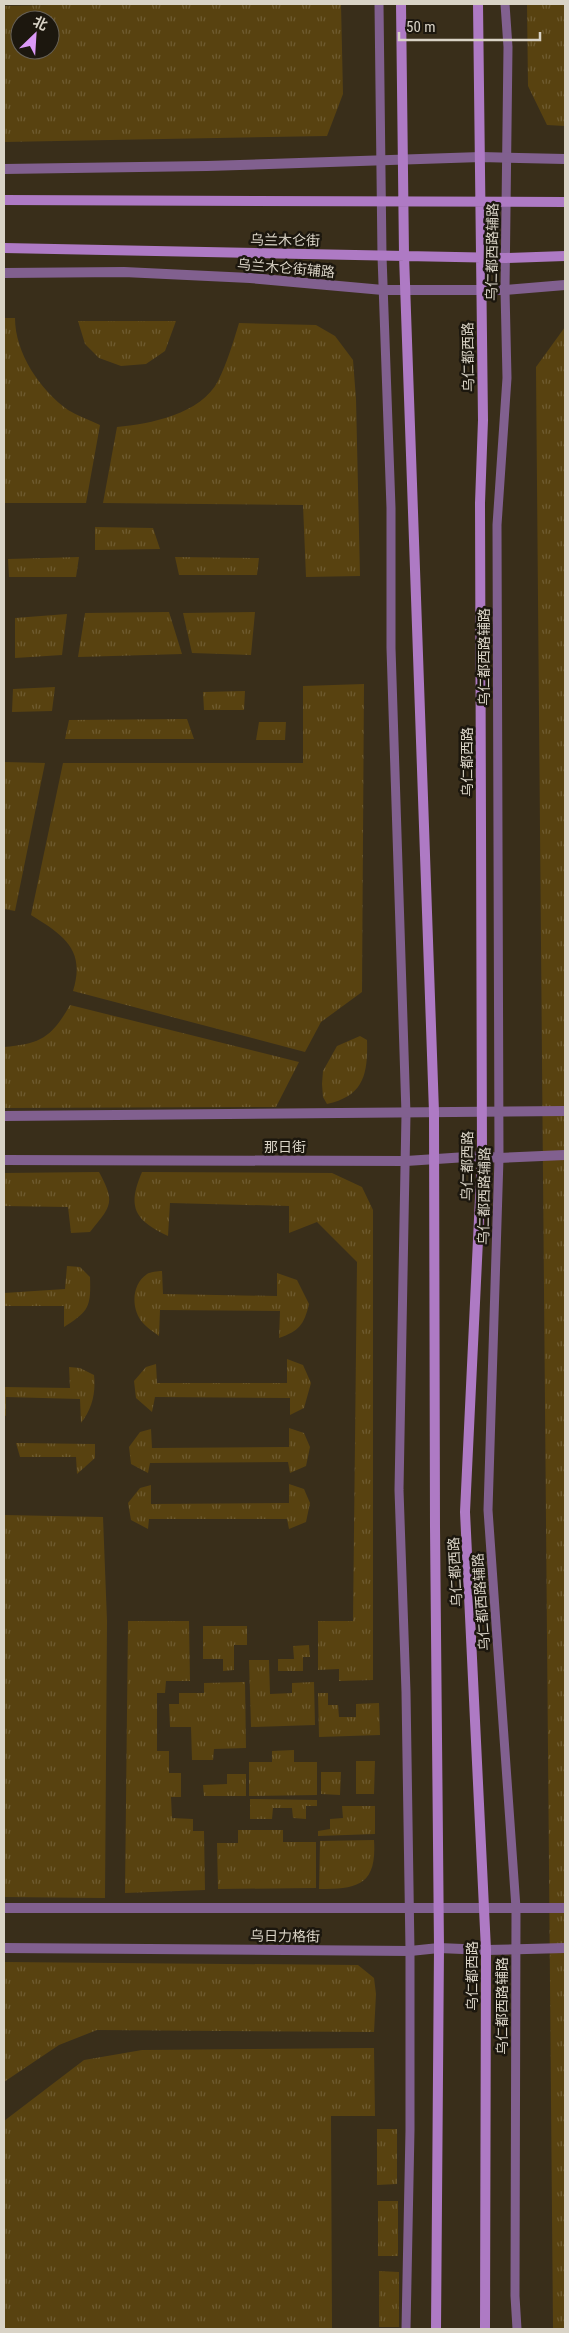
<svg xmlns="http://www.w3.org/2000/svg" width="569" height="2333" viewBox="0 0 569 2333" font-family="'Roboto Condensed','Noto Sans SC',sans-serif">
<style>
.grass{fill:url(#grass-tufts);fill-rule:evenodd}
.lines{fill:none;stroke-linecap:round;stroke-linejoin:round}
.service{stroke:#81608f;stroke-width:9}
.tertiary{stroke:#81608f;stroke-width:10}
.secondary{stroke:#ae7ac4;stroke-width:10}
.labels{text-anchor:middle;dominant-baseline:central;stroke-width:5;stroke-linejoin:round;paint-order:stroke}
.street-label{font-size:14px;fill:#d9d3c6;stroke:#1c170e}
</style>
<defs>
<pattern id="grass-tufts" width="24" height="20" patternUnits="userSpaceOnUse" patternTransform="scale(1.25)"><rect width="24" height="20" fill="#584210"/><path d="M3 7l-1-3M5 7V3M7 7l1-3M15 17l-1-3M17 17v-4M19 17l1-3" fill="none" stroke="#6f5c31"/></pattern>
</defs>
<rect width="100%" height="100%" fill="#392e1a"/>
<path class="grass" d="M95 4H341L343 94 327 136 4 142V6ZM20 20H50V50H20Z
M527 4H565V126L547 125 528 86Z
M4 318H15C15 353 40 390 68 410 78 416 90 420 100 425L86 503H4Z
M78 321H176L165 351 146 364 121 366 99 358 85 344Z
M239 323 316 325 335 336 353 360 356 399 360 576 306 577 303 505 103 503 117 427C150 424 201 414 218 381 227 363 233 343 239 323Z
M565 327V2329H553L536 367Z
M95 527 153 528 160 549 95 550Z
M79 557 76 577H9L8 559Z
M175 557 259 558 257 575H179Z
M169 612 182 654 78 657 85 613Z
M255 612 251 655 192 653 183 613Z
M67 614 62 655 15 658V618Z
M364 684 362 992 321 1022 305 1052 73 991C86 949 63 935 31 915L63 763H303V686Z
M55 687 52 711 12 712 13 689Z
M245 691 244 710H204L203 692Z
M187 719 194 739H65L69 720Z
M259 722H286L285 740H256Z
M4 762 45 763 15 911 4 909Z
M70 1005 299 1062 276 1107 4 1108V1047C41 1044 52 1037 70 1005Z
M360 1036 367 1040C368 1074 364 1096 327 1104L323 1097 322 1084 323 1071 337 1046Z
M99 1172C116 1203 111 1206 90 1232L71 1233 68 1207 4 1206V1173Z
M142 1172 332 1173 362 1187 373 1210V1680L339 1681V1669L318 1670V1621H353L357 1262 317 1222 289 1233V1206L170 1203 168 1236C134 1220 127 1207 142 1172Z
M67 1266 80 1267 90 1277C91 1307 89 1311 64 1327V1306H4V1293L65 1289Z
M162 1271 163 1294 277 1296V1273L297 1280 309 1304C304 1325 299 1331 279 1338L280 1311 160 1310 159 1336C154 1332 147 1328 143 1323 131 1310 131 1285 147 1274 150 1272 158 1271 162 1271Z
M287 1359 303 1365 311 1383 304 1408 290 1415V1398L155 1397 152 1412 136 1398 134 1381 146 1367 156 1364 157 1383H287Z
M69 1367 80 1368 94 1375C96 1393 92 1409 81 1423L80 1399 6 1397V1416L4 1415V1387L70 1388Z
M289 1428 304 1433 310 1447 306 1466 290 1473 288 1462 150 1463 148 1473 131 1464 129 1447 140 1432 151 1429 152 1448 289 1447Z
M16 1443 95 1444V1458L77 1474 76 1457H20Z
M289 1484 304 1489 310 1503 306 1522 289 1529 287 1519H149L148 1529 131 1520 128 1503 140 1488 151 1485V1504L289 1503Z
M4 1515 103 1517 107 1621 105 1898 4 1897Z
M128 1621H189L190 1681H166L165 1693H157V1751H169V1773H181V1797H171L172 1818 193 1819V1831H204L205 1890 125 1893Z
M203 1626H247V1645H234V1670L223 1671V1659H203Z
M309 1645 310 1657H303V1671H278V1659H294L293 1646Z
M249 1660H269L270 1694 292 1693V1683L314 1682 315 1725 251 1727Z
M245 1682 246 1748 214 1749 213 1760H192L191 1727H170L169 1704H179V1693H204V1683Z
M318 1693H328V1705H338L339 1717H356V1704L379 1703 380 1735 319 1737Z
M294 1750V1762H317V1795L249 1796V1762H272V1751Z
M356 1761H375L374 1794H356Z
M321 1772H341L340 1795 321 1794Z
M227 1774H246V1796H204L203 1785 227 1784Z
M250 1799 317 1800V1806H306V1819L293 1818 292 1808H273L272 1819H250Z
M342 1806H375V1834L318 1836V1831L330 1829V1819L343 1818Z
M238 1830H283V1842H316V1888L218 1889 217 1843H238Z
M374 1840C377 1885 358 1889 319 1889L320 1841Z
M4 1962 358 1965 374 1978 376 1994 374 2032 97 2030 59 2045 4 2082Z
M374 2048 375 2116H331L332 2329H4V2121L84 2060 142 2050Z
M377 2129H397V2184L377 2185Z
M378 2201H398V2256H378Z
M379 2271 399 2272V2327H379Z"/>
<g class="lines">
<path class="service" d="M379 4 382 256 391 508V648L406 1114 399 1490 406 1692 410 1951V2130L406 2329
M505 4 508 47 505 290 507 378 497 525 499 1158 488 1510 516 1908 515 2296 517 2329"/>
<path class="tertiary" d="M4 169 207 166 481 157 565 159
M4 273 124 272 250 278 383 290H505L565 285
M4 1116 565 1111
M4 1160 406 1161 482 1156 499 1158 565 1155
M4 1908H565
M4 1948 410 1951 439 1948 486 1950 565 1948"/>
<path class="secondary" d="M401 4 404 255 434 1112 435 1527 439 1948 436 2329
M478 4 483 420 480 503 482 1156 465 1512 486 1950 485 2329
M4 200 565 202
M4 248 506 258 565 256"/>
</g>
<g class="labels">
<g class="street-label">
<text transform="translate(285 240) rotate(1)">乌兰木仑街</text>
<text transform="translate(492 252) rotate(-89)">乌仁都西路辅路</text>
<text transform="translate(286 268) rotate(5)">乌兰木仑街辅路</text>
<text transform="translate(468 357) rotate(-91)">乌仁都西路</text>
<text transform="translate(484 657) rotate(-90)">乌仁都西路辅路</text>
<text transform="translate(467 762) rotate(-90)">乌仁都西路</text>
<text x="285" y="1147">那日街</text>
<text transform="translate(467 1166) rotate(-89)">乌仁都西路</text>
<text transform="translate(484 1196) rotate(-89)">乌仁都西路辅路</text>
<text transform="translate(455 1572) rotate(-93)">乌仁都西路</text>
<text transform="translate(481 1602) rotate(-94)">乌仁都西路辅路</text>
<text transform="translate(285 1936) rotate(1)">乌日力格街</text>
<text transform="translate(472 1976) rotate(-90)">乌仁都西路</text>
<text transform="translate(502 2006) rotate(-90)">乌仁都西路辅路</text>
</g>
</g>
<rect width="569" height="2333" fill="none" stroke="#d9d3c6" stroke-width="10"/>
<g transform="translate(35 35) rotate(25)"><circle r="24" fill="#1c170e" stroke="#686258"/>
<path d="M0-4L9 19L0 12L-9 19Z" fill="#db99f6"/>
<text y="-8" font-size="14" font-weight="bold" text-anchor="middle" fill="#d9d3c6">北</text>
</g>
<path d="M399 32v8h141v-8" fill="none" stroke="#d9d3c6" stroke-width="2.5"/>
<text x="406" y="32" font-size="15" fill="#d9d3c6" stroke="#1c170e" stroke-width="4" paint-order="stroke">50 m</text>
</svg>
